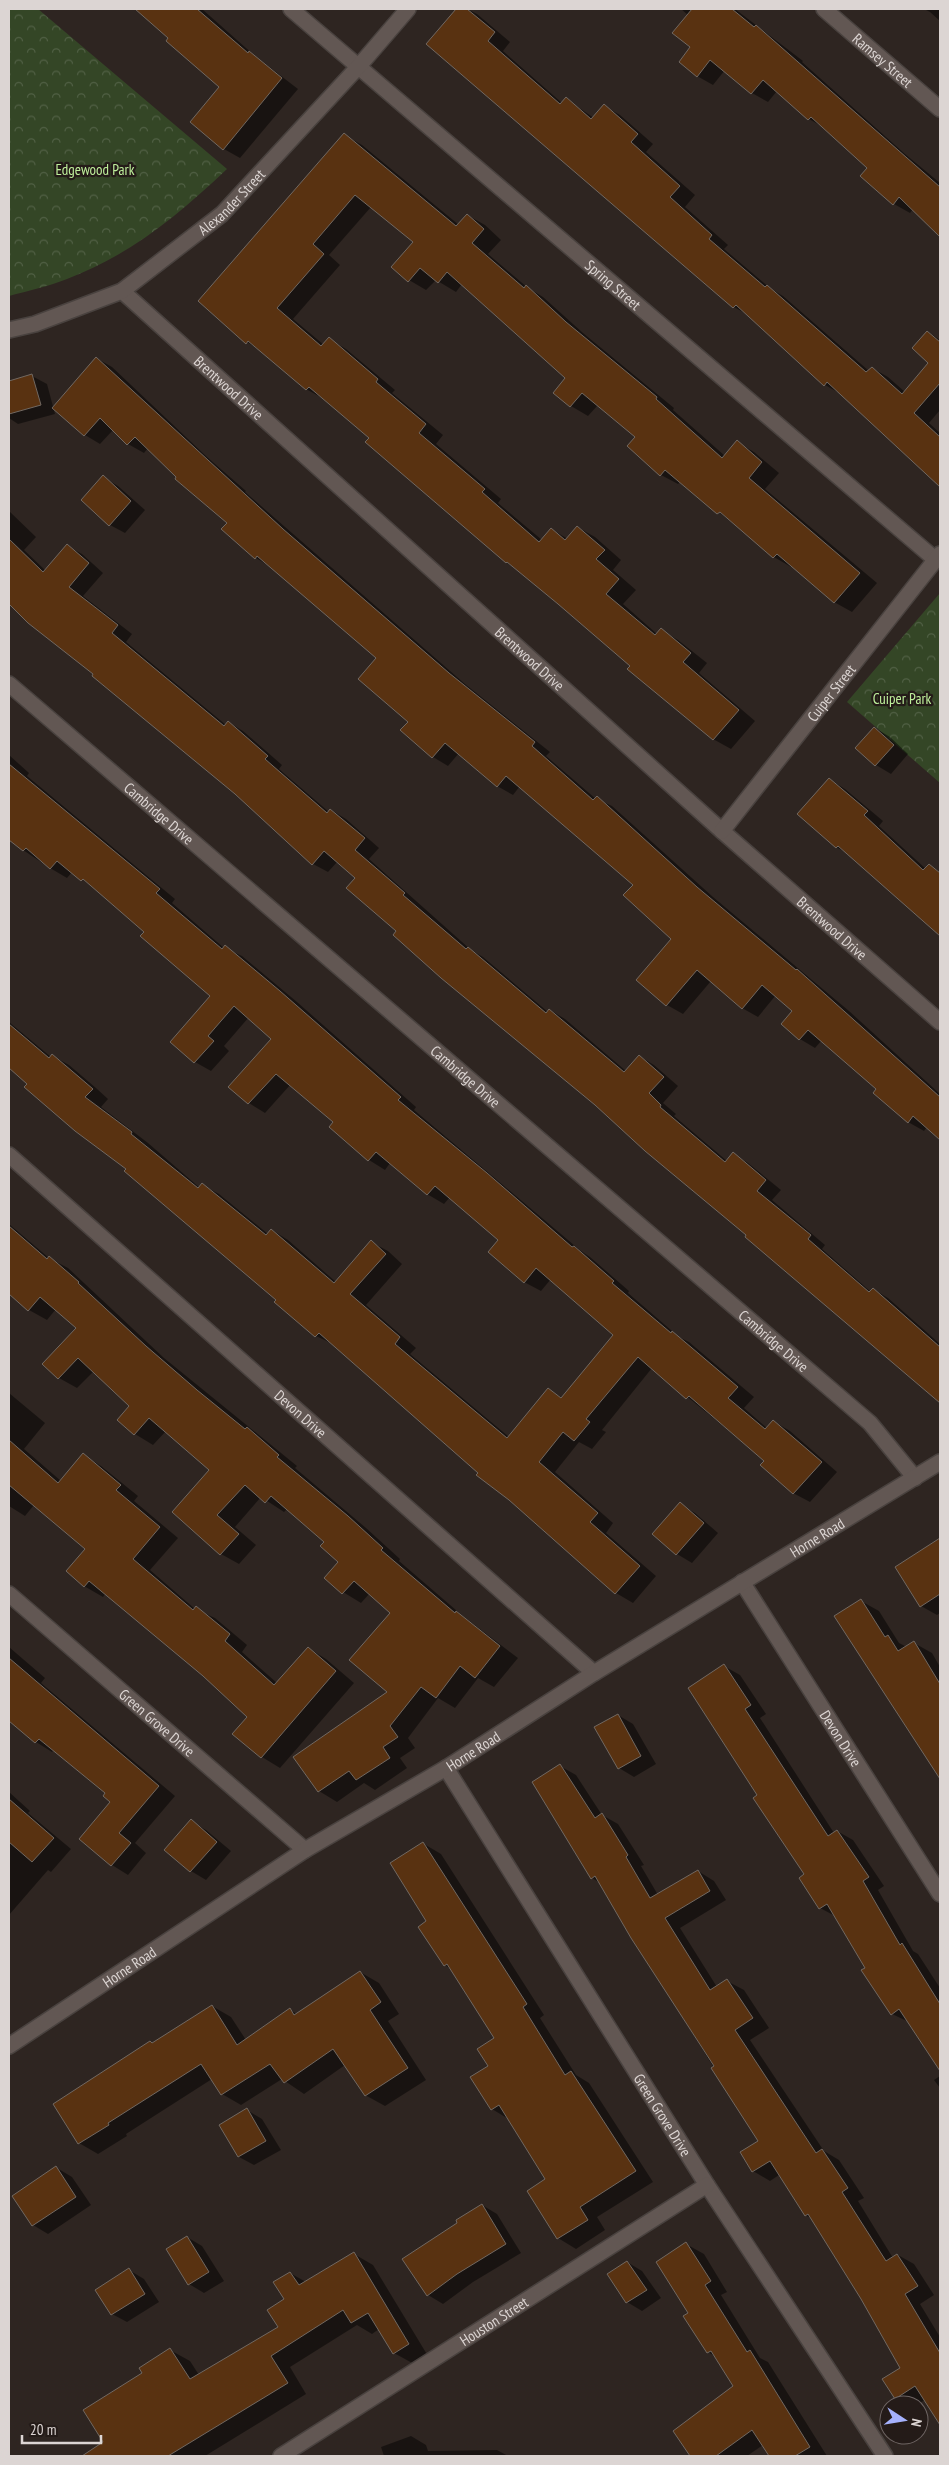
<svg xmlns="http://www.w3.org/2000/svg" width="949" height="2465" viewBox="0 0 949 2465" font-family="'PT Sans Narrow',sans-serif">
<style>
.forest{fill:url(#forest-crowns)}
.shadow{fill:#0007}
.building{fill:#593211;stroke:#716861}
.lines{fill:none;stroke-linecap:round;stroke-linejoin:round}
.minor-casing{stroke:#49423f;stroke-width:18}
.secondary-casing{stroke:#49423f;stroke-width:18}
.minor{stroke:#625753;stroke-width:15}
.secondary{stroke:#625753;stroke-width:15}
.labels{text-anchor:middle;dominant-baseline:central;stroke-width:4.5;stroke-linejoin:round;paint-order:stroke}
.street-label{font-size:15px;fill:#dcd5d3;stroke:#241b18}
.park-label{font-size:15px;fill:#beef9b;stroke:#241b18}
</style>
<defs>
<pattern id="forest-crowns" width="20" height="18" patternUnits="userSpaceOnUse" patternTransform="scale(1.25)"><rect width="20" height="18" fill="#344626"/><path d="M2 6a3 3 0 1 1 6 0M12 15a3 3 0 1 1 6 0" fill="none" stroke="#516045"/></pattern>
</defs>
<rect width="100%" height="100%" fill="#2e2521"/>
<path class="forest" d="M9 9H38L227 169C177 216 132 254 67 279 49 286 28 291 9 296Z
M940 593V783L847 702Z"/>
<path class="shadow" d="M137 9H202L255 56 298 89 240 158 224 149 221 87Z
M458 9H467L477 14 510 42 503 51 562 103 566 99 594 118 604 106 620 115 653 144 646 152 695 195 685 207 728 245 724 249 771 289 783 296 869 371 872 368 888 377 905 392 930 363 928 332 940 340V410L929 423 940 433V484L841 394 825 385 750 316 734 307 428 44Z
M681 9H735L803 61 802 62 905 154 940 183V235L913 209 910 213 894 204 869 168 823 127 809 119 777 91 768 102 752 93 725 70 713 85 697 76 688 15Z
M924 9H940V21L930 12Z
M344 135 362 145 459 225 467 215 485 225 501 240 488 254 528 288 543 297 583 333 674 408 673 410 725 456 737 442 754 452 779 473 765 489 877 583 852 612 834 602 792 566 791 567 774 557 681 481 678 484 661 475 636 437 598 405 588 416 571 406 555 393 567 378 462 284 456 292 436 280 426 290 409 280 415 241 371 207 329 255 340 265 293 319 324 345 329 339 346 349 395 390 392 393 443 435 436 444 501 499 498 503 542 540 551 529 568 539 577 527 595 537 621 560 613 570 636 590 623 604 657 634 661 630 678 640 707 663 699 673 755 721 731 749 713 739 631 666 516 568 506 562 371 438 324 399 306 389 261 351 247 342Z
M96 358 112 367 207 457 246 491 245 492 465 684 550 752 546 756 596 799 612 806 713 897 849 1011 940 1094V1138L927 1127 924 1131 908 1122 878 1089 822 1040 815 1048 800 1039 794 1011 776 995 758 1017 742 1008 711 981 683 1014 667 1005 638 979 673 939 635 885 520 786 513 795 497 786 459 753 448 766 433 757 409 722 378 658 271 567 256 558 228 523 148 448 144 453 128 444 113 430 100 444 85 435 54 408Z
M32 376 47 384 55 414 18 424 9 418V382Z
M103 477 118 486 145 510 125 533 110 525Z
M9 511 36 537 24 550 46 571 67 546 82 554 103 573 83 596 132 634 126 642 226 725 228 722 243 731 282 765 279 769 329 812 331 810 346 819 379 848 369 859 471 950 483 957 548 1012 550 1010 565 1019 626 1071 639 1056 654 1065 678 1086 663 1103 676 1114 674 1116 727 1161 733 1154 748 1163 781 1190 772 1200 825 1245 822 1249 871 1292 873 1289 888 1298 940 1344V1401L746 1237 748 1235 398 931 357 878 338 861 328 872 313 864 236 793 95 674 29 622 9 602Z
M875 728 890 737 908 754 891 774 876 765Z
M9 755 29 773 27 776 175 899 172 903 224 948 242 956 297 1002 416 1107 414 1110 581 1251 590 1257 629 1291 628 1293 679 1337 689 1342 754 1397 744 1408 767 1428 773 1421 790 1431 837 1472 810 1502 793 1493 766 1461 652 1368 602 1430 606 1432 592 1449 579 1442 555 1472 613 1523 606 1533 656 1576 633 1603 616 1593 333 1344 316 1336 278 1299 9 1067V1022L51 1057 53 1056 69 1065 96 1088 108 1099 101 1107 148 1143 200 1188 202 1185 219 1194 268 1234 272 1230 288 1240 336 1282 371 1242 388 1251 402 1264 366 1305 416 1348 410 1354 509 1437 548 1390 563 1398 615 1335 551 1279 541 1291 524 1282 500 1240 450 1197 444 1204 427 1194 390 1163 385 1170 369 1160 335 1122 291 1084 265 1113 249 1103 273 1039 249 1017 224 1046 229 1051 211 1071 195 1062 212 996 146 932 98 890 72 872 67 878 50 868 23 850 9 837Z
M829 779 845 789 883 821 879 826 926 869 929 865 940 872V934L849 854 836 847Z
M9 1224 49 1258 68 1268 164 1358 297 1466 295 1468 366 1528 400 1559 399 1561 464 1617 518 1658 494 1687 478 1678 455 1708 438 1698 408 1738 415 1748 400 1758 407 1768 375 1790 364 1783 337 1802 319 1791 389 1693 392 1613 370 1593 361 1603 343 1592 340 1562 326 1542 287 1509 284 1512 261 1497 235 1527 256 1545 239 1564 221 1554 211 1469 166 1431 153 1445 135 1434 119 1420 131 1406 94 1371 77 1388 59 1378 77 1327 56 1309 47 1320 29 1310 9 1292Z
M9 1393 45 1423 24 1449 61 1481 83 1455 101 1466 138 1496 134 1501 178 1538 150 1570 195 1609 215 1618 247 1645 242 1652 277 1683 308 1648 326 1659 354 1683 280 1768 262 1757 249 1716 204 1675 106 1593 103 1597 84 1586 87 1549 34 1505 25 1516 9 1506Z
M680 1504 695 1513 718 1533 692 1563 677 1554 654 1534Z
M940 1540V1613L937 1615 921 1606 896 1568Z
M861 1601 879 1611 899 1643 907 1647 914 1643 932 1653 940 1667V1778L884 1687Z
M9 1647 45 1678 41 1683 175 1796 135 1843 146 1853 128 1875 112 1865V1802L107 1793 54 1750 52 1752 36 1742 9 1721Z
M724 1666 740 1675 766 1714 760 1718 834 1833 837 1831 853 1840 884 1886 878 1890 913 1951 918 1954 940 1988V2069L909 2022 892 2014 837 1917 820 1908 805 1875 758 1796Z
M618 1715 633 1724 656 1764 634 1777 619 1768Z
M560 1766 576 1775 602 1815 618 1824 644 1865 641 1866 658 1895 698 1871 714 1881 726 1900 680 1928 717 1987 727 1981 744 1990 769 2028 750 2040 824 2151 839 2160 864 2198 858 2201 893 2258 898 2255 914 2264 934 2295 920 2304 940 2337V2422L926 2399 917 2405H907L895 2398 901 2368 891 2346 813 2219 805 2215 779 2175 770 2181 753 2171 741 2152 759 2141 600 1883 592 1878Z
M9 1792 30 1811 28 1813 71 1849 51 1872 48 1870 9 1915Z
M191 1821 206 1830 231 1851 206 1880 191 1871Z
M424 1844 441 1854 544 2015 540 2018 576 2075 589 2083 653 2182 597 2217 605 2230 576 2249 558 2238 529 2191 547 2179 510 2120 492 2109 490 2067 496 2039 452 1970 445 1965 428 1922Z
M360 1972 379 1983 399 2014 388 2021 426 2080 385 2106 365 2095 345 2065 304 2094 282 2079 241 2105 222 2094 212 2079 126 2134 127 2136 98 2154 79 2143 153 2044 212 2006 231 2017 246 2040 290 2010 297 2014Z
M940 2076V2088L934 2080Z
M247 2110 262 2119 281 2150 254 2165 239 2157 221 2126Z
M57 2168 72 2177 91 2205 48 2234 33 2225Z
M482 2205 497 2214 521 2253 473 2282 443 2304 428 2295 459 2223Z
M187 2237 202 2246 224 2281 204 2293 189 2284Z
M686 2244 704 2254 727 2292 721 2295 760 2358 768 2362 827 2456H770L763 2445 747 2456H692L675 2431 735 2386 716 2357 708 2352 689 2313Z
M354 2254 373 2265 428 2356 414 2364 394 2353 379 2329 372 2334 357 2325 290 2367 306 2394 205 2456H84L105 2443 144 2373 170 2350 190 2361 199 2375 280 2327 290 2273 306 2282Z
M627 2262 642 2271 661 2298 642 2311 627 2302Z
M129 2270 144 2279 159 2302 127 2322 112 2314Z
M411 2436 426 2445 428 2451 497 2450 508 2456H384L381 2447Z"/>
<path class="building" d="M135 9H197L248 53 249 51 282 78 223 150 190 122 219 87 166 41 168 38Z
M456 9H467L495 32 488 41 560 104 566 97 591 119 604 104 638 134 631 142 680 186 670 197 712 235 709 239 765 287 767 285 866 372 872 367 902 394 928 363 912 348 927 331 940 342V383L914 413 940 437V487L827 382 824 386 736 305 733 308 426 44Z
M692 9H732L754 27 756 25 940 187V237L899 197 893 205 860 176 867 168 811 117 808 120 763 80 751 94 710 60 697 77 679 62 690 47 672 33Z
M344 133 456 226 467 214 484 229 472 243 524 288 526 285 566 322 657 397 656 399 722 458 737 440 762 462 749 478 860 573 834 603 777 554 773 558 720 512 717 514 665 470 660 476 627 446 635 437 582 393 570 407 553 393 565 378 447 272 438 283 420 268 408 282 391 267 413 242 355 195 313 244 324 254 277 308 321 346 329 337 378 379 376 382 426 424 419 433 485 489 482 492 539 542 551 528 565 540 577 526 605 550 596 559 619 579 606 594 655 635 661 628 691 653 683 662 739 710 713 740 627 669 630 666 558 604 507 562 506 563 365 442 369 438 309 387 306 390 248 341 246 344 198 301Z
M96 357 283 529 449 673 535 742 532 746 593 800 597 796 697 887 796 970 797 969 940 1097V1140L913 1116 908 1123 873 1093 876 1089 808 1030 799 1040 781 1024 792 1011 762 985 742 1009 697 970 666 1006 636 980 671 939 623 895 633 885 506 776 497 787 445 743 432 758 400 730 408 722 358 679 376 658 257 556 255 559 221 529 227 523 175 479 176 477 135 437 127 445 100 418 84 436 52 408Z
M32 374 41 405 9 414V381Z
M103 475 131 501 109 526 81 500Z
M9 539 43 572 67 544 89 563 69 587 118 625 112 633 224 726 228 721 268 756 265 759 327 813 330 809 365 838 355 850 405 893 403 895 466 949 468 947 546 1013 549 1009 624 1072 639 1055 664 1077 649 1093 661 1105 660 1107 725 1162 733 1152 766 1180 757 1191 811 1235 808 1239 869 1292 873 1288 940 1347V1403L745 1237 746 1235 645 1151 595 1105 441 978 393 935 396 931 346 888 355 878 324 851 312 865 235 794 92 676 93 674 28 623 9 604Z
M874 727 894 745 875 766 855 748Z
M9 764 160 889 156 893 222 949 225 945 280 991 401 1097 398 1100 487 1173 572 1247 574 1246 614 1281 612 1283 671 1333 672 1331 738 1387 728 1398 765 1429 773 1420 822 1462 793 1494 760 1465 764 1461 689 1396 686 1399 638 1357 586 1419 590 1422 574 1441 563 1432 539 1462 598 1513 590 1522 640 1566 615 1594 509 1500 476 1475 478 1473 319 1333 315 1337 274 1302 276 1300 124 1171 126 1169 75 1131 24 1087 27 1084 9 1068V1024L49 1058 52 1054 79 1077 93 1089 85 1097 132 1132 131 1134 198 1188 202 1183 266 1235 271 1229 334 1283 371 1240 386 1254 350 1294 400 1337 395 1344 507 1438 548 1388 561 1398 613 1335 536 1268 524 1283 488 1252 498 1240 435 1186 427 1195 376 1152 368 1161 329 1127 333 1122 276 1074 248 1104 228 1087 271 1039 234 1006 208 1036 214 1041 194 1063 170 1042 210 996 140 936 144 932 83 879 81 881 57 861 50 869 26 848 23 851 9 840Z
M829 778 868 811 864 815 923 870 929 864 940 873V936L838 846 836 848 797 814Z
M9 1226 47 1259 49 1256 79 1282 78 1283 146 1346 197 1390 245 1429 247 1427 279 1455 277 1457 348 1516 383 1548 381 1550 455 1613 456 1611 500 1646 475 1678 460 1666 436 1698 421 1687 390 1726 398 1737 383 1747 390 1758 356 1780 349 1771 318 1792 293 1757 387 1692 349 1660 390 1613 354 1581 342 1594 324 1578 338 1562 320 1546 324 1542 271 1496 265 1503 245 1485 217 1515 239 1534 220 1555 172 1512 209 1470 149 1418 134 1435 117 1420 129 1406 78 1358 58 1379 42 1364 76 1328 40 1297 28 1311 9 1294Z
M9 1440 58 1483 83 1453 121 1485 116 1490 160 1527 133 1559 193 1610 196 1606 230 1634 225 1641 274 1685 308 1647 336 1671 261 1758 232 1734 247 1717 203 1676 89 1581 84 1587 66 1571 85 1549 9 1485Z
M680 1502 704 1523 676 1555 652 1534Z
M940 1538V1594L920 1607 895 1567Z
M861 1599 885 1637 888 1635 898 1651 914 1641 940 1684V1779L834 1616Z
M9 1658 159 1786 119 1833 131 1843 111 1866 79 1839 110 1802 103 1796 105 1793 39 1739 35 1743 9 1721Z
M724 1664 751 1705 745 1709 828 1836 837 1830 869 1877 863 1881 900 1945 902 1943 940 2004V2071L899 2009 891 2015 861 1970 865 1968 827 1904 819 1909 799 1878 804 1874 753 1798 757 1795 688 1688Z
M618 1714 641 1756 618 1769 594 1727Z
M560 1764 595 1818 602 1813 628 1855 626 1857 650 1898 698 1870 710 1891 665 1918 710 1990 727 1979 753 2018 735 2030 816 2153 822 2149 848 2188 842 2192 886 2261 897 2254 918 2286 905 2294 940 2353V2425L915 2386 895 2399 882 2379 900 2368 861 2299 808 2214 805 2216 770 2161 752 2172 740 2152 758 2141 711 2068 714 2066 631 1938 595 1876 591 1879 532 1782Z
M9 1799 54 1838 32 1862 9 1842Z
M191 1819 217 1842 190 1872 164 1850Z
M423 1842 527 2004 523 2007 565 2075 571 2071 636 2171 580 2207 588 2220 557 2239 527 2191 545 2179 499 2105 491 2110 470 2077 488 2066 477 2049 494 2038 447 1964 444 1966 418 1927 426 1921 390 1863Z
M360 1971 381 2002 370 2010 408 2068 365 2096 333 2049 284 2083 270 2064 221 2095 201 2064 108 2123 109 2125 78 2144 53 2104 150 2041 152 2043 212 2005 237 2045 290 2008 294 2015Z
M247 2108 266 2141 238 2157 219 2125Z
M56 2166 76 2197 32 2226 12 2196Z
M482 2204 506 2244 457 2274 427 2296 402 2259 457 2223 456 2220Z
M187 2236 209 2272 188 2285 166 2249Z
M686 2242 711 2281 705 2285 747 2352 750 2350 810 2447 795 2456H769L752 2430 716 2456H690L673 2431 733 2386 711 2351 707 2353 683 2316 688 2313 656 2262Z
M354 2252 409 2344 393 2354 368 2313 351 2323 343 2310 271 2356 288 2383 168 2456H82L103 2442 83 2410 142 2373 139 2368 170 2348 190 2379 278 2327 267 2310 284 2299 273 2282 290 2272 299 2285Z
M627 2261 647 2290 626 2303 607 2274Z
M129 2268 145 2294 111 2315 95 2290Z"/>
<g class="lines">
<defs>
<g id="minor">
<path id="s1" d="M291 9 936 560"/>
<path id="s2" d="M824 9 940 109"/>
<path id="s3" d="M122 291 722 831 940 1022"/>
<path id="s4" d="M9 330 35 324 122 291 222 214 359 66 408 9"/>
<path id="s5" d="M9 684 870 1423 915 1478"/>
<path id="s6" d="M722 831 940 554"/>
<path id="s7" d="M9 1155 594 1673"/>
<path id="s8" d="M742 1582 940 1894"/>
<path id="s9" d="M9 1594 305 1850"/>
<path id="s10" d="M446 1768 707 2185 885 2456"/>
<path id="s11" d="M281 2456 707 2185"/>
</g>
<g id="secondary">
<path id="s12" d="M9 2046 305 1850 446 1768 594 1673 940 1462"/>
</g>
</defs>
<use href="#minor" class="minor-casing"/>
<use href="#secondary" class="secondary-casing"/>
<use href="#minor" class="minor"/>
<use href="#secondary" class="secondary"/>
</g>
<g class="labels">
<g class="street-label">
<text stroke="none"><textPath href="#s2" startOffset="78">Ramsey Street</textPath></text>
<text stroke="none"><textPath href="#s4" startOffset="261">Alexander Street</textPath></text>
<text stroke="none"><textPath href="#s1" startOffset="424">Spring Street</textPath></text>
<text stroke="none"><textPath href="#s3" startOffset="144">Brentwood Drive</textPath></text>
<text stroke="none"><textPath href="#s3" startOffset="549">Brentwood Drive</textPath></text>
<text stroke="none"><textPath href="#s6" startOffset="176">Cuiper Street</textPath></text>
<text stroke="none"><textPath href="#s5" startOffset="198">Cambridge Drive</textPath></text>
<text stroke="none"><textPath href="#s3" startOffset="954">Brentwood Drive</textPath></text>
<text stroke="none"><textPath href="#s5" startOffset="602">Cambridge Drive</textPath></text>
<text stroke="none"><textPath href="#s5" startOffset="1008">Cambridge Drive</textPath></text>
<text stroke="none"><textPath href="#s7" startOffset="390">Devon Drive</textPath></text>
<text stroke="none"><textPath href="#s12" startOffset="955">Horne Road</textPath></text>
<text stroke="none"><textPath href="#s9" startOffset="196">Green Grove Drive</textPath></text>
<text stroke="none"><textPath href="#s8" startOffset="185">Devon Drive</textPath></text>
<text stroke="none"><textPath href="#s12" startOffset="550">Horne Road</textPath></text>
<text stroke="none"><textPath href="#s12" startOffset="144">Horne Road</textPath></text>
<text stroke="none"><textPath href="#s10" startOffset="409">Green Grove Drive</textPath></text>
<text stroke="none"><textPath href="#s11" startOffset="252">Houston Street</textPath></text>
</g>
<g class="park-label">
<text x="95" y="169">Edgewood Park</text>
<text x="902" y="698">Cuiper Park</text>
</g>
</g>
<rect width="949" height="2465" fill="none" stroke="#dcd5d3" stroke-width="20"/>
<g transform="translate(904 2420) rotate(102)"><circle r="24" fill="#241b18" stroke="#6e6563"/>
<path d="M0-4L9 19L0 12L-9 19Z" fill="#a5b1fc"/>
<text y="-8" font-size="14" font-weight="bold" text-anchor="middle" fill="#dcd5d3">N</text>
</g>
<path d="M22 2435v8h79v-8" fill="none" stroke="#dcd5d3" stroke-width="2.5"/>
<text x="30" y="2435" font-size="15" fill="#dcd5d3" stroke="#241b18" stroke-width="4" paint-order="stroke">20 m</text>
</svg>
